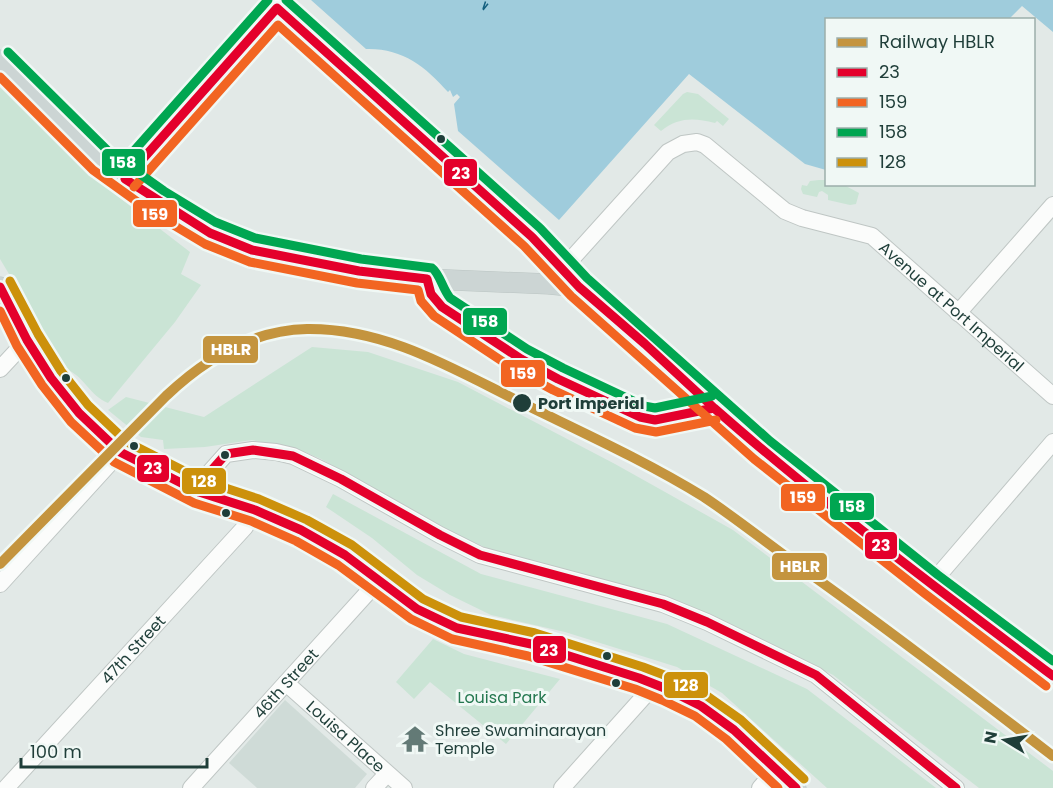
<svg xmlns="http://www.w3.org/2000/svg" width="1053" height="788" viewBox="0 0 1053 788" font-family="Poppins,sans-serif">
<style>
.built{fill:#cfdbd7}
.green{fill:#cae4d5}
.water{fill:#9fccdc}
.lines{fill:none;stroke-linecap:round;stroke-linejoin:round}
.ferry{stroke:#145f7f;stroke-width:1.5;stroke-dasharray:8 6;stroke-linecap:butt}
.minor-casing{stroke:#bfc6c4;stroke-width:18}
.major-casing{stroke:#bbc5c3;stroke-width:21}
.minor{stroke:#fbfcfb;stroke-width:16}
.major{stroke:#ccd5d4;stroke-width:20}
.bus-1-casing{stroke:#f0f8f5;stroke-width:14}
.bus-2-casing{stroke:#f0f8f5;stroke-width:14}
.bus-3-casing{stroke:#f0f8f5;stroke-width:14}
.bus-4-casing{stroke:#f0f8f5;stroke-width:14}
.bus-1{stroke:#e4002b;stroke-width:9}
.bus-2{stroke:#f26522;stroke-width:9}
.bus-3{stroke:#00a651;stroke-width:9}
.bus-4{stroke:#cc910b;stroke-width:9}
.rail-1-casing{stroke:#f0f8f5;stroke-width:15}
.rail-1{stroke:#c4943e;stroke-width:10}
.bus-dot{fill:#1f3e39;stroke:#f0f8f5;stroke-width:2}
.labels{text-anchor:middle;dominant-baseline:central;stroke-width:6;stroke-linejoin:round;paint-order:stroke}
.street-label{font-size:16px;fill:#1f3e39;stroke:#f0f8f5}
.stop-label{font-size:16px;font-weight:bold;fill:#1f3e39;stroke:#f0f8f5;text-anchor:start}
.park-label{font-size:16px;fill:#257850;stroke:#f0f8f5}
.poi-label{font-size:16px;fill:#1f3e39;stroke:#f0f8f5;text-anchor:start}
.line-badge{stroke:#f0f8f5;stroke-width:2}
.badge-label{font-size:16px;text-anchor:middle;font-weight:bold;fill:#fff}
</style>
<rect width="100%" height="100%" fill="#e2e9e7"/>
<path class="built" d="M285 700 367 774 355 788H257L229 763Z"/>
<path class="green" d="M0 87 90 175 190 252 181 274 201 285 175 322 108 403C90 396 84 376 66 369L0 259Z
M687 92 698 94 729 119 723 126 717 121 715 123C694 118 679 117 661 131L654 125 683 94Z
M819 180H826V184L844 185 859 193 856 204 850 205 828 200V195L822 191 819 192 817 197 803 194 801 189 802 185 807 186 810 181Z
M312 347 368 352 458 382 615 464 733 530 1053 771V788H979L833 675 781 649 654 594 500 554 456 534 321 459 300 450 252 440 205 447 164 449 163 440 141 437 108 410 126 397 204 417Z
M333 494 481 574 667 624 807 689 936 788H827L722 693 677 667 565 632 491 615 450 595 417 575 372 538 326 507Z
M433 639 464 654 560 679 506 744 430 682 414 699 396 682Z"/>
<path class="water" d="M311 0H1053V32L1022 6 1009 19 826 20V170L805 164 689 74 559 220 458 131 454 104 460 97 457 94 453 97 450 90 448 92C425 66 402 48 366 49Z"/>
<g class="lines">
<path class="ferry" d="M483 9 486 0
M483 10 491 0"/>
<defs>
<g id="minor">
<path d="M268 0 532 237 570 277"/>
<path d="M125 179 277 8"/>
<path id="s1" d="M549 284 668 152 683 144 697 142 705 145 785 211 802 218 872 236 1053 396"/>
<path d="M958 313 1053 205"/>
<path d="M0 369 27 340"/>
<path d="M199 492 210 472 226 454 253 450 276 452 293 456 341 479 440 535 480 555 663 604 707 622 816 675 956 788"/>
<path d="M0 584 120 452"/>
<path d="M931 584 1053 442"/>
<path id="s2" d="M286 683 404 788"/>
<path id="s3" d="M6 788 245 527 255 510"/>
<path id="s4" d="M191 788 379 580"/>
<path d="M374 788 387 774"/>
<path d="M562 788 656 683"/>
<path d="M760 788 777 769"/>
</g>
<path id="major" d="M0 60 101 161 157 201 210 233 230 242 252 250 359 271 427 279 549 284 579 287 762 450 931 584 1053 676
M0 287 8 300 27 340 51 378 79 413 120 452 199 492 255 510 301 530 345 555 417 609 457 628 531 644 639 678 667 689 701 706 734 730 796 788"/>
</defs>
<use href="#minor" class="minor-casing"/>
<use href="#major" class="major-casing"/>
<use href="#minor" class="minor"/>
<use href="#major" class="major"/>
<defs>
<path id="bus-1" d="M277 8 532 237 579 287 645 344 714 408 655 420 640 417 558 379 521 359 442 307 431 294 427 279 359 271 252 250 210 233 125 179Z
M0 287 27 340 51 378 79 413 120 452 199 492 255 510 301 530 345 555 417 609 457 628 531 644 639 678 667 689 701 706 734 730 796 788
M714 408C822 503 938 589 1053 676
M199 492 210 472 226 454 253 450 293 456 341 479 440 535 480 555 663 604 707 622 816 675 956 788"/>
<path id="bus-2" d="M0 77 93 170 150 211 205 244 250 262 357 283 418 290 421 301 434 316 514 369 553 390 635 428 656 432 716 420
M134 187 278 25 524 246 571 296 754 459 924 593 1046 686
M0 311 17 346 42 385 71 422 114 462 194 503 251 521 296 541 338 565 411 619 452 639 528 656 635 689 662 700 695 716 726 739 778 788"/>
<path id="bus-3" d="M286 0 540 228 587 278 770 441 938 575 1053 661
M8 52 109 152 164 191 215 222 255 238 361 259 432 268C440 274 442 288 450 298L527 349 563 368 644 406 655 408 712 396
M116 171 268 0"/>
<path id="bus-4" d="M10 281 38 334 61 371 88 405 127 442 204 481 259 499 307 520 352 545 423 599 461 617 535 633 643 667 672 678 707 696 741 720 804 779"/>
</defs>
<use href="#bus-1" class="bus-1-casing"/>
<use href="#bus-2" class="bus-2-casing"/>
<use href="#bus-3" class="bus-3-casing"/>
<use href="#bus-4" class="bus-4-casing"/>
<use href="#bus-1" class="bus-1"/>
<use href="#bus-2" class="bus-2"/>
<use href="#bus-3" class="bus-3"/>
<use href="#bus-4" class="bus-4"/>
<defs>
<path id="rail-1" d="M0 564 166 396C205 359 253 330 307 329 384 328 450 367 516 400 579 431 644 460 704 497 734 517 763 540 792 561 881 624 967 690 1053 756"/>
</defs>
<use href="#rail-1" class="rail-1-casing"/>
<use href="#rail-1" class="rail-1"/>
</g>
<defs>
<symbol id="temple-bare" viewBox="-9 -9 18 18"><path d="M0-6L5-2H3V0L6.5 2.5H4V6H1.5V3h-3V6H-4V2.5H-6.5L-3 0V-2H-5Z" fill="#637a76" stroke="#f0f8f5" stroke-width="2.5" paint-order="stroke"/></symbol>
</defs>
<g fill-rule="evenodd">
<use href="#temple-bare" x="396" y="720" width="38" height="38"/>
</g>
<g class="bus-dot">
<circle cx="441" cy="139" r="5"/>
<circle cx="66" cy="378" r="5"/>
<circle cx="522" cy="403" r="10"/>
<circle cx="134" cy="446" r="5"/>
<circle cx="225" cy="455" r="5"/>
<circle cx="226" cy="513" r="5"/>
<circle cx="607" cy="656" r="5"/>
<circle cx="616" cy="683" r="5"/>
</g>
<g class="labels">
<g class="street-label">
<text stroke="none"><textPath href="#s1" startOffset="518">Avenue at Port Imperial</textPath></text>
<text stroke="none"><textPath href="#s3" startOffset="188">47th Street</textPath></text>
<text stroke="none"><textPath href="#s4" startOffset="141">46th Street</textPath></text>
<text stroke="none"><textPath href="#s2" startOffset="80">Louisa Place</textPath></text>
</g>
<g class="stop-label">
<text x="538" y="403">Port Imperial</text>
</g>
<g class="park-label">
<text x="502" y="697">Louisa Park</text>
</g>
<g class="poi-label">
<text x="435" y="730">Shree Swaminarayan<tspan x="435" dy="18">Temple</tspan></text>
</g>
</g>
<g class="line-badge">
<rect x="101" y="148" width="45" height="29" rx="6" fill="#00a651"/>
<rect x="443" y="158" width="35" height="29" rx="6" fill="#e4002b"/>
<rect x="132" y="199" width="46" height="29" rx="6" fill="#f26522"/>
<rect x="462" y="307" width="46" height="29" rx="6" fill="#00a651"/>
<rect x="202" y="335" width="57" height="29" rx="6" fill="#c4943e"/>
<rect x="500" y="359" width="46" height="29" rx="6" fill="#f26522"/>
<rect x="136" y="454" width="34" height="29" rx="6" fill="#e4002b"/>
<rect x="181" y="467" width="46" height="28" rx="6" fill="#cc910b"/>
<rect x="780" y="483" width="46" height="29" rx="6" fill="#f26522"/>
<rect x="829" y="492" width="46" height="29" rx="6" fill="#00a651"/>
<rect x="864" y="531" width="34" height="29" rx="6" fill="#e4002b"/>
<rect x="771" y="552" width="57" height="29" rx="6" fill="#c4943e"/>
<rect x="532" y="635" width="35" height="29" rx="6" fill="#e4002b"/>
<rect x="663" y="671" width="46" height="28" rx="6" fill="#cc910b"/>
</g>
<g class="badge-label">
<text x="123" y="168">158</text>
<text x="461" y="179">23</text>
<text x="155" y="220">159</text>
<text x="485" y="327">158</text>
<text x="231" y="355">HBLR</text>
<text x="523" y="379">159</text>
<text x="153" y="474">23</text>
<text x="204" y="487">128</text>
<text x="803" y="503">159</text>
<text x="852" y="512">158</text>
<text x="881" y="551">23</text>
<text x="800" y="572">HBLR</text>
<text x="549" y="656">23</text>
<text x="686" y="691">128</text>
</g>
<rect x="825" y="18" width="210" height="168" fill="#f0f8f5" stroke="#9caeaa" stroke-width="1.5"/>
<rect x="837" y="38" width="30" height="9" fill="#c4943e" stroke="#9caeaa" stroke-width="1.5"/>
<text x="879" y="48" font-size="18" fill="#1f3e39">Railway HBLR</text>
<rect x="837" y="68" width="30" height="9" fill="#e4002b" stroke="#9caeaa" stroke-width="1.5"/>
<text x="879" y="78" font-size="18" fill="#1f3e39">23</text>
<rect x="837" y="98" width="30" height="9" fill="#f26522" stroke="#9caeaa" stroke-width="1.5"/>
<text x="879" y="108" font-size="18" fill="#1f3e39">159</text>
<rect x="837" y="128" width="30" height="9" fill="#00a651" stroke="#9caeaa" stroke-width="1.5"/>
<text x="879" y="138" font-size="18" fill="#1f3e39">158</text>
<rect x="837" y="158" width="30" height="9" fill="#cc910b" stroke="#9caeaa" stroke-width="1.5"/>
<text x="879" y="168" font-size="18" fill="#1f3e39">128</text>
<g transform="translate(1005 740) rotate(281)" stroke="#f0f8f5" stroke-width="4.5" paint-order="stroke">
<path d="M0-4.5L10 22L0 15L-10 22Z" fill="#1f3e39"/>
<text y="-9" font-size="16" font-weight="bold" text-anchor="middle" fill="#1f3e39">N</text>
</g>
<path d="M21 758v9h186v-9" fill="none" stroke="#1f3e39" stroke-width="3"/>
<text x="30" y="758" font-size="18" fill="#1f3e39" stroke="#f0f8f5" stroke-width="4.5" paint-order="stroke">100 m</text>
</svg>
